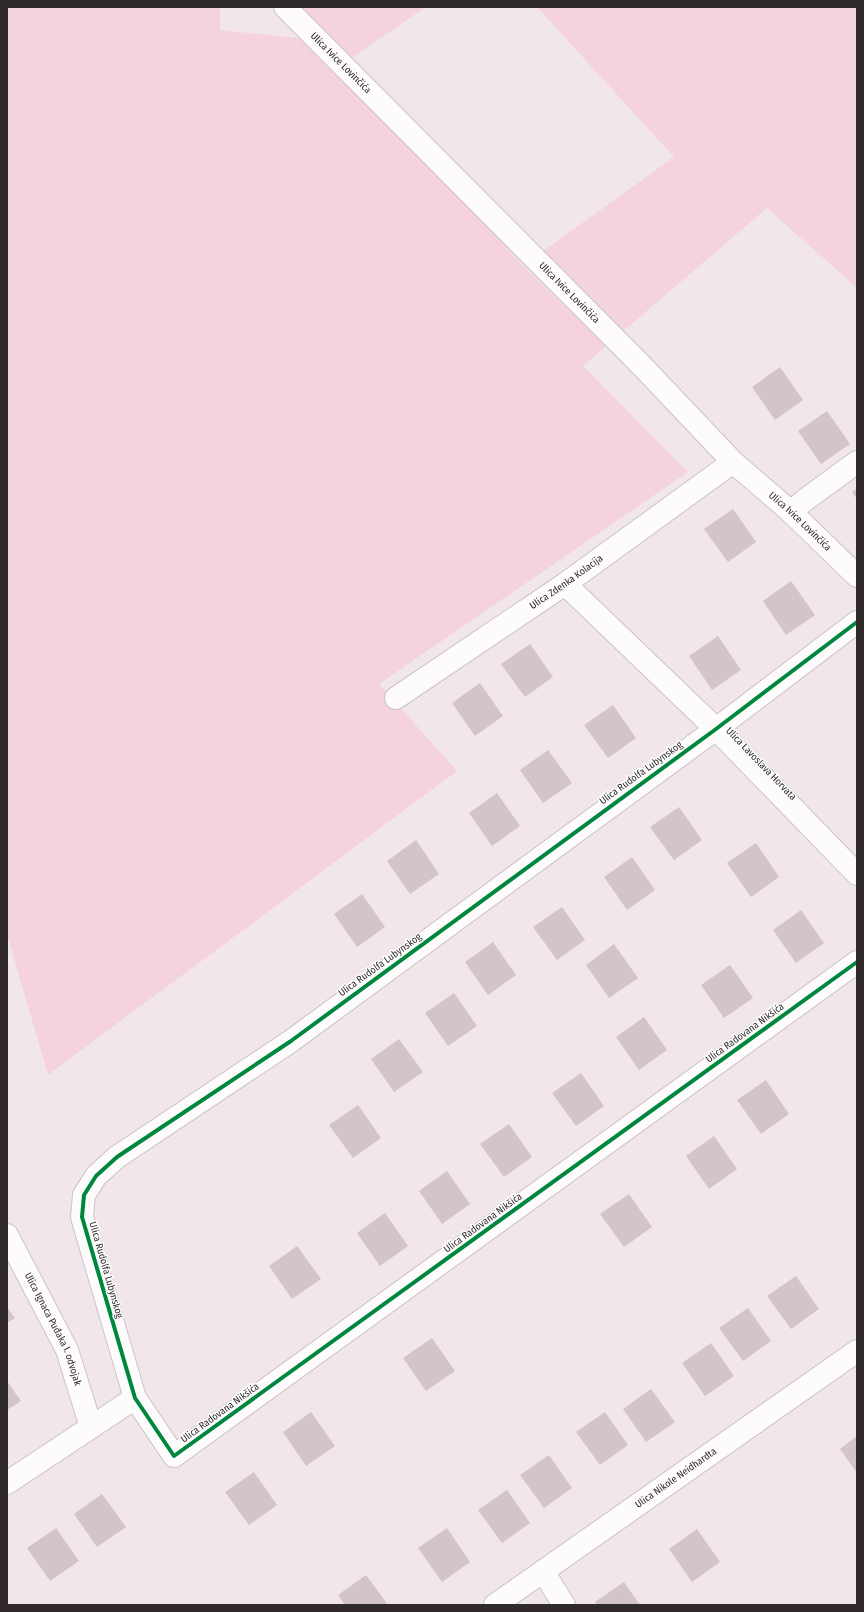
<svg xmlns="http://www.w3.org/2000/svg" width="864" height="1612" viewBox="0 0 864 1612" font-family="'Fira Sans Condensed',sans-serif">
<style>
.green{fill:#f5d3dc}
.building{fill:#d3c4c9}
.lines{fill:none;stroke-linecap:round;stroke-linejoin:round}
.minor-casing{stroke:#cbc3c5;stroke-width:24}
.minor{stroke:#fdfbfc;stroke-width:22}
.cycleway-casing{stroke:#fff;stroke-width:6}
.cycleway{stroke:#00873e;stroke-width:4}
.labels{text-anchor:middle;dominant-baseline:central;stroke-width:3;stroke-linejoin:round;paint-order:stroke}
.street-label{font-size:10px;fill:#302a2b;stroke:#fff}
</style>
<rect width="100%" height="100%" fill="#f1e6e9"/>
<path class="green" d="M7 7H220V30L306 39 524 266 606 346 583 366 688 472 379 684 457 771 48 1075 7 934Z
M301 7H426L350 59Z
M537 7H857V288L767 208 621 333 542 252 674 157Z"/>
<path class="building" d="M780 367 803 400 775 420 752 387Z
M827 411 850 444 821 464 798 431Z
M857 489V499L852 492Z
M733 509 756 542 728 562 704 529Z
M791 581 815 615 786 635 763 601Z
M718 636 741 670 712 690 689 656Z
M530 644 553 677 525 697 501 664Z
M480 683 503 716 475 736 452 703Z
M613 705 636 738 608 758 584 725Z
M548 750 572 783 543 803 520 770Z
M497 793 520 826 492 846 469 813Z
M679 807 702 840 674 860 650 827Z
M416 840 439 874 410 894 387 861Z
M756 843 779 877 751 897 727 863Z
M632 857 655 890 627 910 604 877Z
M362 894 385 927 357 947 334 914Z
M562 907 585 940 557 960 533 927Z
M801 910 824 943 796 963 773 930Z
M493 942 516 975 488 995 465 962Z
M614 944 638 978 609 998 586 965Z
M730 965 753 998 724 1018 701 985Z
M454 993 477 1026 448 1046 425 1013Z
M644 1017 667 1050 639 1070 616 1037Z
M399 1039 423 1072 394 1092 371 1059Z
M581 1073 604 1106 576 1126 552 1093Z
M766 1080 789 1114 761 1134 737 1100Z
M358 1105 381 1138 353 1158 329 1125Z
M509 1124 532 1157 504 1177 480 1144Z
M714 1136 737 1169 709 1189 686 1156Z
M447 1171 470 1204 442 1224 419 1191Z
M629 1194 652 1227 624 1247 600 1214Z
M385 1213 408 1246 380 1266 357 1233Z
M297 1246 321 1279 292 1299 269 1266Z
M796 1276 819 1309 791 1329 767 1296Z
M7 1307 15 1318 7 1323Z
M748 1308 771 1341 743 1361 719 1328Z
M432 1338 455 1371 426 1391 403 1358Z
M711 1343 734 1376 705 1396 682 1363Z
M7 1381 21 1401 7 1410Z
M651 1389 675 1422 646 1442 623 1409Z
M311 1412 335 1446 306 1466 283 1432Z
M605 1412 628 1445 600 1465 576 1432Z
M857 1436V1473L840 1449Z
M549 1455 572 1488 544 1508 520 1475Z
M254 1472 277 1505 249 1525 225 1492Z
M507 1490 530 1523 502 1543 478 1510Z
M102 1494 126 1527 97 1547 74 1514Z
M56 1528 79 1561 50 1581 27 1548Z
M447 1528 470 1562 442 1582 418 1548Z
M697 1529 720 1562 692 1582 669 1549Z
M366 1575 388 1605H345L338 1595Z
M624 1582 640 1605H597L595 1602Z"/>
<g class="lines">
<defs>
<g id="minor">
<path id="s1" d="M285 7 643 367 733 462 791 512 857 576"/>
<path d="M791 512 805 500 857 462"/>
<path d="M565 584 716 729 857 874"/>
<path d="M857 622 716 729 291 1041 117 1157 96 1176 84 1195 82 1217 135 1398 174 1456 857 962"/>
<path id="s2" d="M396 698 565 584 733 462"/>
<path id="s3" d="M7 1235 67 1350 91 1427"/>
<path d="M7 1483 135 1398"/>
<path d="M543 1571 564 1605"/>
<path id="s4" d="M495 1605 857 1351"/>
</g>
</defs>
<use href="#minor" class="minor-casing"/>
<use href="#minor" class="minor"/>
<defs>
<path id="cycleway" d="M857 622 716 729 291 1041 117 1157 96 1176 84 1195 82 1217 135 1398 174 1456 857 962"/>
</defs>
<use href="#cycleway" class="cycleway-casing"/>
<use href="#cycleway" class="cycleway"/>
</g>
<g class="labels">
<g class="street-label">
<text stroke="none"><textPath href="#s1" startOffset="79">Ulica Ivice Lovinčića</textPath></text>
<text stroke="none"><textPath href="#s1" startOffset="403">Ulica Ivice Lovinčića</textPath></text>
<text stroke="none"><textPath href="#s1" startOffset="728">Ulica Ivice Lovinčića</textPath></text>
<text stroke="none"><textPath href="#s2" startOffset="206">Ulica Zdenka Kolacija</textPath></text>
<text transform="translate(761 764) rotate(46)">Ulica Lavoslava Horvata</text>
<text transform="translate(641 773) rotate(-36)">Ulica Rudolfa Lubynskog</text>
<text transform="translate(380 965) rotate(-36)">Ulica Rudolfa Lubynskog</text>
<text transform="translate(745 1033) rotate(-36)">Ulica Radovana Nikšića</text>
<text transform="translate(483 1223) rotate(-36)">Ulica Radovana Nikšića</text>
<text transform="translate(106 1270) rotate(74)">Ulica Rudolfa Lubynskog</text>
<text stroke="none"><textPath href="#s3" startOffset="105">Ulica Ignaca Puđaka I. odvojak</textPath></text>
<text transform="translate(220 1413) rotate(-36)">Ulica Radovana Nikšića</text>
<text stroke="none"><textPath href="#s4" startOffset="221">Ulica Nikole Neidhardta</textPath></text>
</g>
</g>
<rect width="864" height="1612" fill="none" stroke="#302a2b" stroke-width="16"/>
</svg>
